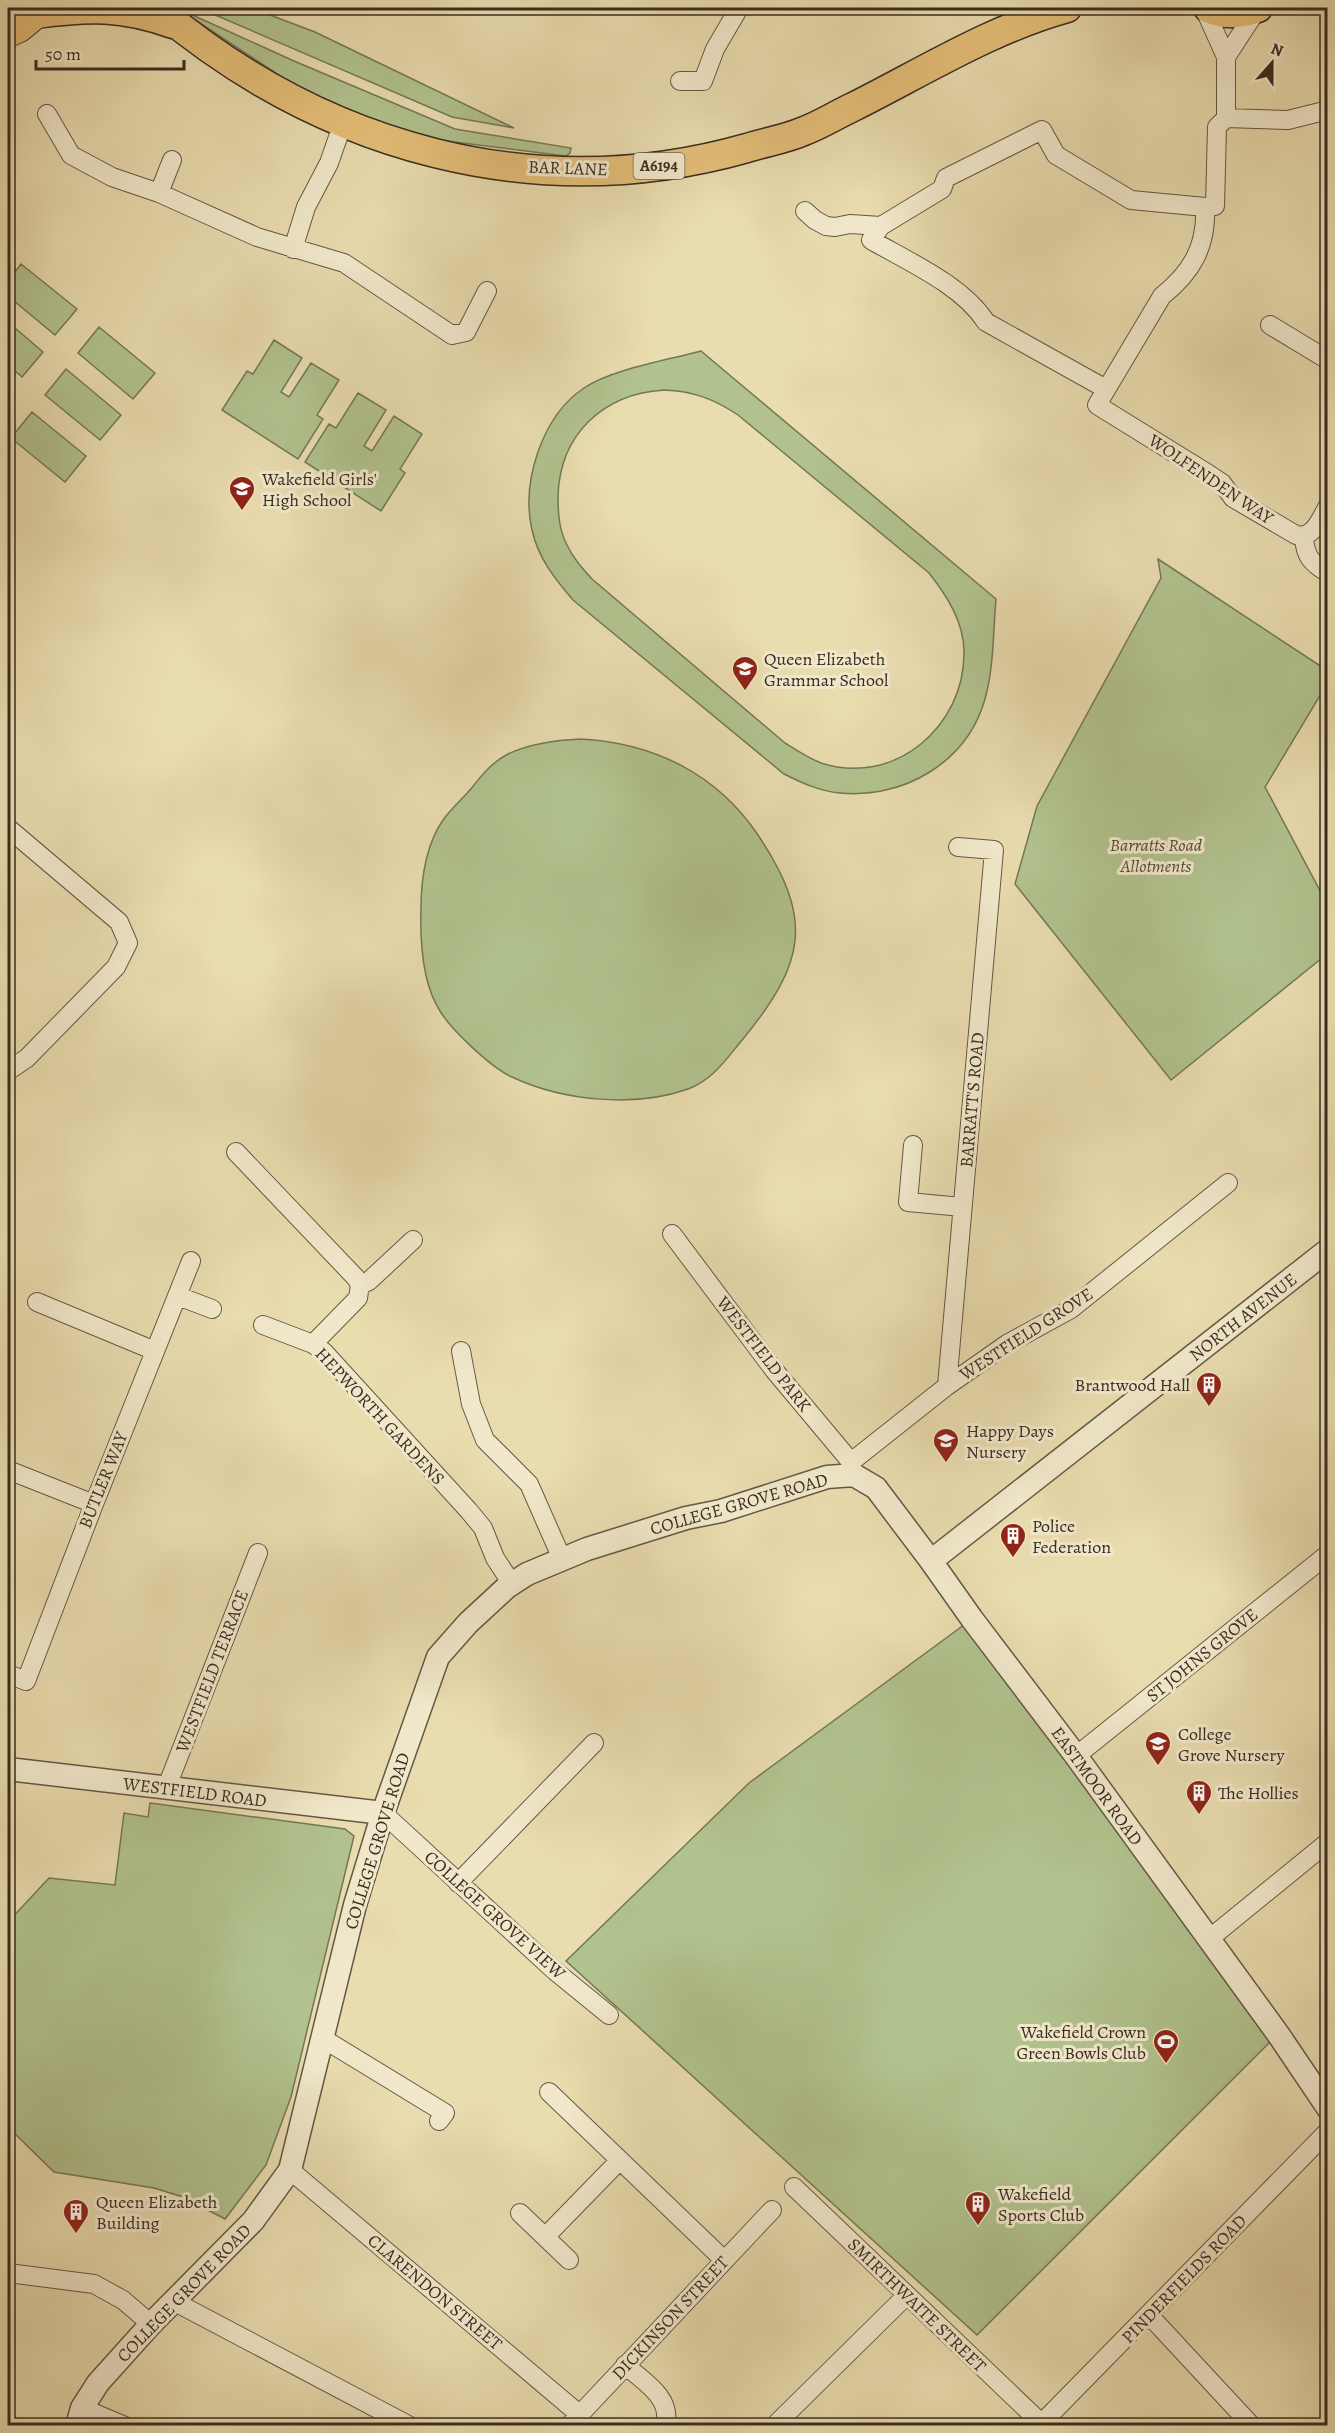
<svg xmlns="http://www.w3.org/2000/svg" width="1335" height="2433" viewBox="0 0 1335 2433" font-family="Alegreya,serif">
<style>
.green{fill:#b1c28e;stroke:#747757;stroke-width:1.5;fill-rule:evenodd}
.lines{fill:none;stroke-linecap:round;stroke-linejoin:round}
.minor-casing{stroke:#645844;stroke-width:20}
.tertiary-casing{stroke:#645844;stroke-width:25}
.primary-casing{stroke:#382c20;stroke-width:31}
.trunk-casing{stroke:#382c20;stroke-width:32}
.minor{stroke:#f1e8cb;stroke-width:18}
.tertiary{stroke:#f1e8cb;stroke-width:22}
.primary{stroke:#e4be78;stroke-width:28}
.trunk{stroke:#e4be78;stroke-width:30}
.labels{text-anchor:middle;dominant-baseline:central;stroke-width:6;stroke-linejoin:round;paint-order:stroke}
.shield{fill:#f1e8cb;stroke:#706453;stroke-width:1.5}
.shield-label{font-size:16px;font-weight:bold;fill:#382c20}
.street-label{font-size:18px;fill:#382c20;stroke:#f1e8cb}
.poi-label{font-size:18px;fill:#382c20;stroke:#f1e8cb;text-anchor:start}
.park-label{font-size:18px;font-style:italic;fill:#504a36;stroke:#f1e8cb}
</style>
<rect width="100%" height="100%" fill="#e9dcaf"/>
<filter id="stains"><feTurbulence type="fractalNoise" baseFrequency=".00333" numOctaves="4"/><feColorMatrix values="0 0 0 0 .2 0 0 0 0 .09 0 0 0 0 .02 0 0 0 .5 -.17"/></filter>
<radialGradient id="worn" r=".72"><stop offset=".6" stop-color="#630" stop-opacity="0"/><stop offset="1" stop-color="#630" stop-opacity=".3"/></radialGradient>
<path class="green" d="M177 8 294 61 455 129 571 148 570 153 566 156 423 138 390 132 297 87Z
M199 8H260L270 15 315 32 514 128 452 117Z
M21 264 77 309 55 335 8 296V281Z
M8 322 43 352 22 377 8 365Z
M99 327 155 373 133 399 78 353Z
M274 340 302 358 281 392 289 397 311 363 339 380 317 415 323 419 298 459 222 410 247 371 253 374Z
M701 351 996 599C993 632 994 667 985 699 967 763 903 799 840 793 819 791 802 783 784 774L573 600C555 579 538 558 532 530 521 482 542 416 584 388 612 369 668 360 701 351ZM664 390C693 391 714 399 738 415L929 573C947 596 964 622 964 652 965 726 895 787 821 763 808 758 796 750 785 743L592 579C582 568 573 558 567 545 559 530 558 513 558 496 560 434 603 394 664 390Z
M66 369 121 415 100 440 45 395Z
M358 393 386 410 364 446 372 451 394 416 422 434 400 469 405 473 381 511 305 462 329 424 336 428Z
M32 412 86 456 65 482 11 438Z
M1158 559 1328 671 1327 684 1265 787 1327 904V954L1171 1080 1015 884 1037 806 1161 578Z
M581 739C654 743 717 774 758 835 814 919 806 962 743 1039 727 1058 713 1080 688 1089 635 1108 563 1101 512 1077 493 1069 451 1030 440 1011 422 983 420 942 421 909 421 880 426 845 443 820 451 809 461 800 470 790 481 776 492 762 508 754 531 743 556 740 581 739Z
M972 1619 1278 2034 977 2335 566 1961 749 1783Z
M150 1803 345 1829 354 1836 291 2097 266 2165 225 2219 183 2197 154 2188 54 2172 8 2127V1922L49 1878 115 1885 124 1813 148 1817Z"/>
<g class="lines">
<defs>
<path id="minor" d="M1204 8 1226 57V118L1217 127 1215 206 1205 207C1207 246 1192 272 1162 296L1097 405 1210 475 1222 483 1233 498 1296 535C1314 539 1320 519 1328 506
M1226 57 1258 8
M680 81H703L715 49 739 8
M47 114 71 155 112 177 159 193 257 237 344 263 452 335 466 332 487 291
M1226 118 1288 120 1328 110
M159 193 172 160
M805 211 815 220 826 226 835 227 850 224 881 226
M293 249 306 207 329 163 343 123
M1270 325 1328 360
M1106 389 986 322C962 285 909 262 871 240L881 226 942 189 946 178 1042 130 1056 155 1131 200 1205 207
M1304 537C1305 556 1311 563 1328 573
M8 828 119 922 128 943 116 967 27 1058 8 1071
M913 1145 908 1202 962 1207
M236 1152 356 1278 360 1285 358 1298 313 1344
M672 1234 774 1370 851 1462 853 1472
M360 1285 369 1281 413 1240
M178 1296 212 1309
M37 1302 155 1351
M263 1325 313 1344 324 1352 469 1511 483 1528 495 1558 512 1584
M461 1351 471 1404 485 1440 529 1484 562 1559
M947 1386 994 850 958 847
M851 1462 947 1386 1007 1344 1071 1309 1228 1183
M8 1470 94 1504
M8 1674 26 1681 94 1504 191 1261
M1076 1756 1328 1554
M166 1789 258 1553
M383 1813 555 1971 609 2015
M458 1883 594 1743
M1209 1939 1328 1842
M322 2038 445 2113 439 2121
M549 2092 724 2260
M290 2170 579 2414
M794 2187 1041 2423
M520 2213 569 2260
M545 2237 620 2160
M8 2273 94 2284 123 2300 151 2324
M175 2302 410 2426
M1149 2315 1252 2426
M625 2365C644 2382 673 2398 665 2426
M82 2408 125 2426
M569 2426 772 2210
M774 2426 907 2295
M1039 2426 1328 2131"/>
<path id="tertiary" d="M931 1561 1328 1250
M8 1769 383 1813
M77 2426 82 2408 98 2383 151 2324 253 2221 290 2170 355 1905 383 1813 438 1657 468 1623 507 1587 527 1574 587 1549 686 1518 721 1511 827 1477 854 1475 876 1488 931 1561 972 1619 1076 1756 1278 2034 1328 2108"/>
<path id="primary" d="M157 8C323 148 535 208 747 148 766 142 786 139 804 131 820 125 836 115 853 107 923 72 991 29 1067 8
M1208 8C1225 16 1242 14 1258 8
M36 14C90 7 121 6 173 24"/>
<path id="trunk" d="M8 32 19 27 42 8"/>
</defs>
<use href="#minor" class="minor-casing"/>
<use href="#tertiary" class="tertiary-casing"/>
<use href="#primary" class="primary-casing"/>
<use href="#trunk" class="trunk-casing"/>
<use href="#minor" class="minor"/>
<use href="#tertiary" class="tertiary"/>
<use href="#primary" class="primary"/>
<use href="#trunk" class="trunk"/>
</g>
<defs>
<symbol id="school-pin" viewBox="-11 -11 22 30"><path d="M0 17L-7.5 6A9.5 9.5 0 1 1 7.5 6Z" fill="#8f2418" stroke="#f1e8cb"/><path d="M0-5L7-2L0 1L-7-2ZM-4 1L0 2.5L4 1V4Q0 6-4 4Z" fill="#fff"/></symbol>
<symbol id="building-pin" viewBox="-11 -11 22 30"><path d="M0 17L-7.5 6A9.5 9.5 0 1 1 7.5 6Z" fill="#8f2418" stroke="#f1e8cb"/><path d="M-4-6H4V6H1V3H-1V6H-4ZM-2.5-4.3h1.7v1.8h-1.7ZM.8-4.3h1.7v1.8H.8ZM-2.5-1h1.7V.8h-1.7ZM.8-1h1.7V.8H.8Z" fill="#fff"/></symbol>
<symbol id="stadium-pin" viewBox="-11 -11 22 30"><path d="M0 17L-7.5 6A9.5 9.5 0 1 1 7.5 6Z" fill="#8f2418" stroke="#f1e8cb"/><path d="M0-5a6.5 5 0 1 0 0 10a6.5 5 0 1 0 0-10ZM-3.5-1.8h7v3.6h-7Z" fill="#fff"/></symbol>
</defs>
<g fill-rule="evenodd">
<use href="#school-pin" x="227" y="474" width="30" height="40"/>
<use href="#school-pin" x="730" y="654" width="30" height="40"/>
<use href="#building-pin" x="1194" y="1370" width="30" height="40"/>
<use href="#school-pin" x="931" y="1426" width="30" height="40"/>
<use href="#building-pin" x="998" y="1521" width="30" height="40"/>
<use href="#school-pin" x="1143" y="1729" width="30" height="40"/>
<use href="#building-pin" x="1184" y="1778" width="30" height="40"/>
<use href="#stadium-pin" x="1151" y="2027" width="30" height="40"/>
<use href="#building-pin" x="963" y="2189" width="30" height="40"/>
<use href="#building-pin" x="61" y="2197" width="30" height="40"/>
</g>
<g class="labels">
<rect class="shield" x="633.5" y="153" width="51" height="26" rx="4.5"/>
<g class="shield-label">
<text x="659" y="166">A6194</text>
</g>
<g class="street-label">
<text transform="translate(568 168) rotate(2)">BAR LANE</text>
<text transform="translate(1211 479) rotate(34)">WOLFENDEN WAY</text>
<text transform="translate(972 1100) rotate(-85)">BARRATT'S ROAD</text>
<text transform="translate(1243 1317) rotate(-38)">NORTH AVENUE</text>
<text transform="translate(1026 1334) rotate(-33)">WESTFIELD GROVE</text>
<text transform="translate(764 1354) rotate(52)">WESTFIELD PARK</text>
<text transform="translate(380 1416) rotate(47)">HEPWORTH GARDENS</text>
<text transform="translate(103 1480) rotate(-68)">BUTLER WAY</text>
<text transform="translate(739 1504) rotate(-16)">COLLEGE GROVE ROAD</text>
<text transform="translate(1202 1655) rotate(-39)">ST JOHNS GROVE</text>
<text transform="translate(212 1671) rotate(-69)">WESTFIELD TERRACE</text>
<text transform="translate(1097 1786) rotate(54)">EASTMOOR ROAD</text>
<text transform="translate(195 1792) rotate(7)">WESTFIELD ROAD</text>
<text transform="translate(377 1841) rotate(-73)">COLLEGE GROVE ROAD</text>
<text transform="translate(495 1915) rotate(42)">COLLEGE GROVE VIEW</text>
<text transform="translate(1184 2279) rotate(-46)">PINDERFIELDS ROAD</text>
<text transform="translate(435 2292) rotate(40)">CLARENDON STREET</text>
<text transform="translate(184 2293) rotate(-46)">COLLEGE GROVE ROAD</text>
<text transform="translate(917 2305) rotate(44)">SMIRTHWAITE STREET</text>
<text transform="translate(670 2318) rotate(-47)">DICKINSON STREET</text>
</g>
<g class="poi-label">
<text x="262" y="479">Wakefield Girls'<tspan x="262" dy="21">High School</tspan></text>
<text x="764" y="659">Queen Elizabeth<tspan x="764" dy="21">Grammar School</tspan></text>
<text x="1190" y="1385" text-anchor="end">Brantwood Hall</text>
<text x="966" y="1431">Happy Days<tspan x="966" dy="21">Nursery</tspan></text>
<text x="1032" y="1526">Police<tspan x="1032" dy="21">Federation</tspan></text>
<text x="1178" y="1734">College<tspan x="1178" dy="21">Grove Nursery</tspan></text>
<text x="1218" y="1793">The Hollies</text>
<text x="1146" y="2032" text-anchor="end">Wakefield Crown<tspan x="1146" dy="21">Green Bowls Club</tspan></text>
<text x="998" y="2194">Wakefield<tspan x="998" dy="21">Sports Club</tspan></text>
<text x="96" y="2202">Queen Elizabeth<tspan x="96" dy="21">Building</tspan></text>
</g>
<g class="park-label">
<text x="1156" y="845">Barratts Road<tspan x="1156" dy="21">Allotments</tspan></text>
</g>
</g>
<rect width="1335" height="2433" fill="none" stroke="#e9dcaf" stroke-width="30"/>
<rect x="9" y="9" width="1317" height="2415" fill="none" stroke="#382c20" stroke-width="3"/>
<rect x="15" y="15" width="1305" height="2403" fill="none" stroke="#382c20" stroke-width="1.5"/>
<g transform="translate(1272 63) rotate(21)" stroke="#f1e8cb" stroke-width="4.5" paint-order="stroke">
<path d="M0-4.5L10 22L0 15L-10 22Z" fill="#382c20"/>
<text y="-9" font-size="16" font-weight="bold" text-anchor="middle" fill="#382c20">N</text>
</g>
<path d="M36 60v9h148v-9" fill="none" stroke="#382c20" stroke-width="3"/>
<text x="45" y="60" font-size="18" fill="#382c20" stroke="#f1e8cb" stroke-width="4.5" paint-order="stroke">50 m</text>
<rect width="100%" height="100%" filter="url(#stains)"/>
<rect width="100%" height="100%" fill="url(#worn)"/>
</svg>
